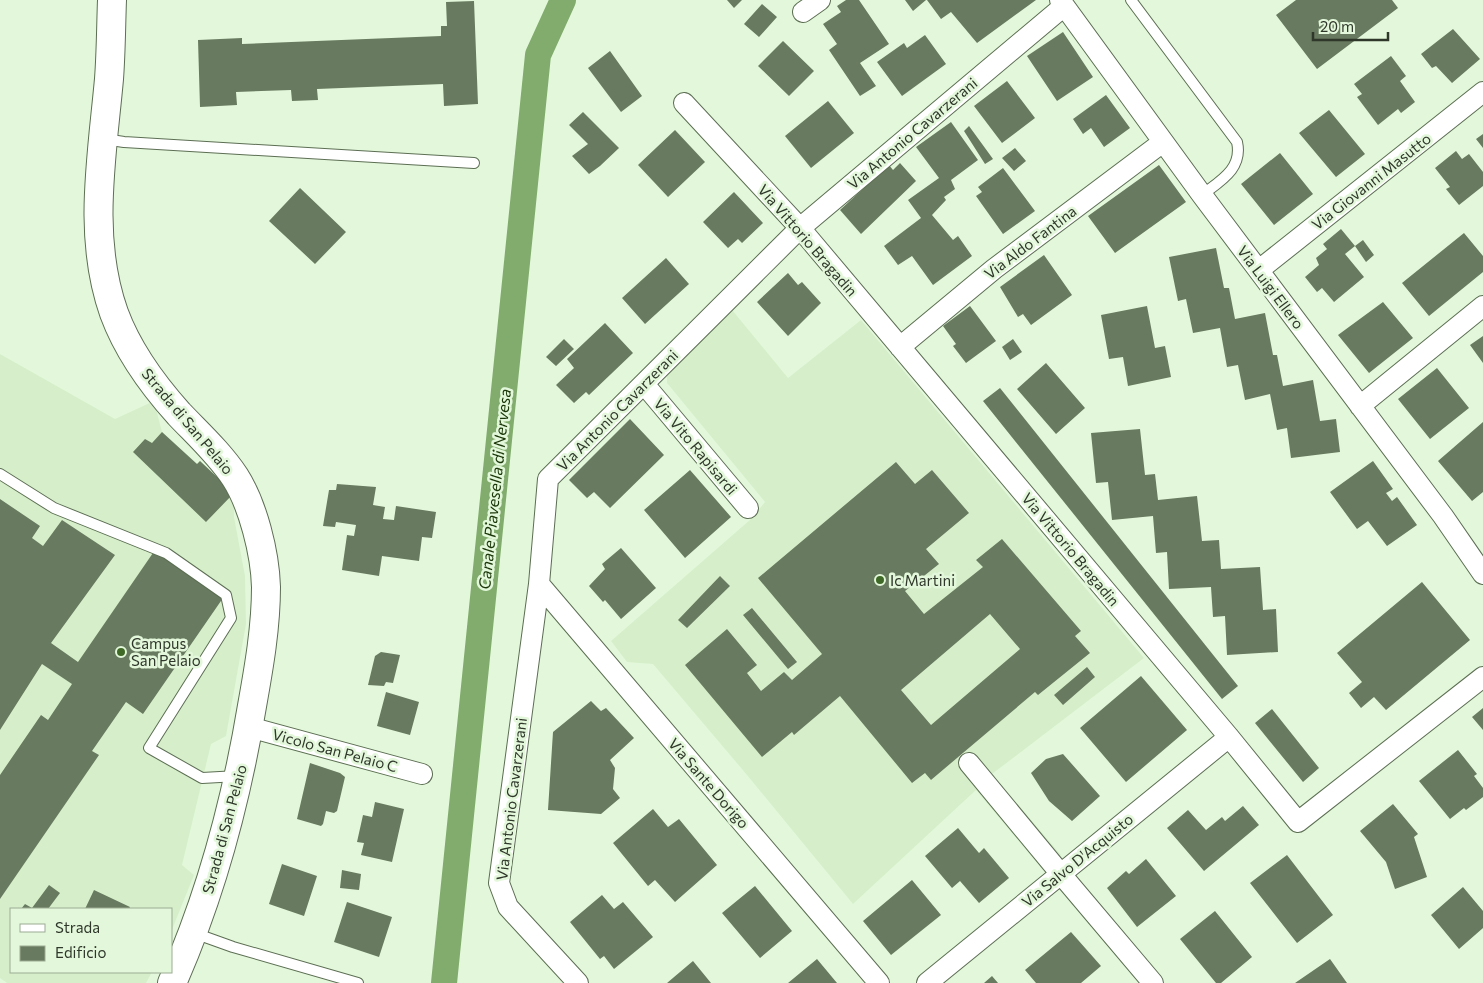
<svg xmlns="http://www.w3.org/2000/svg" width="1483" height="983" viewBox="0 0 1483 983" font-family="Commissioner,sans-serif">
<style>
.built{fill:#d6efca}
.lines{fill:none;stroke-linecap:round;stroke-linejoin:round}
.canal{stroke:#82ab6e;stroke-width:26}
.building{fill:#687a5f;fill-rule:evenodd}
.lane-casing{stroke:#5c6e53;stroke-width:12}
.street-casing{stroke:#5c6e53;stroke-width:22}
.secondary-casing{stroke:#5c6e53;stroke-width:30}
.lane{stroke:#fff;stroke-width:10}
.street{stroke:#fff;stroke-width:20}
.secondary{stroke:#fff;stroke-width:28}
.poi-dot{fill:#3f6926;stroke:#e3f8da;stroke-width:2}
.labels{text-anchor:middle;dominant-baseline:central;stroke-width:5;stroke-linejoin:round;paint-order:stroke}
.street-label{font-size:15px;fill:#2f372b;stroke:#e3f8da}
.poi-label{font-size:15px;fill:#2f372b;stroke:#e3f8da;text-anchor:start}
.water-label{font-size:16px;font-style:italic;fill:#1b3609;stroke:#e3f8da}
</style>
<rect width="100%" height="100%" fill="#e3f8da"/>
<path class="built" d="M728 305 788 378 861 320 1144 658 992 774 1061 855 1043 870 976 790 853 904 747 775 653 664 627 662 611 641 751 519 765 502 667 383V371Z
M0 354 115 419 154 401 162 432 196 464 200 461 234 493V517L245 576 246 624 226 736 211 744 182 865 194 875 171 932V909H11V972H152L146 983H7L0 978Z"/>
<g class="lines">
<path class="canal" d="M444 983 538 55 563 0"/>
</g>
<path class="building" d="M727 0H742L734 8Z
M846 0H859L889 44 860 63 876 86 860 96 829 50 837 44 823 24 841 12 837 6Z
M905 0H926L913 11Z
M927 0H1036L977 43 951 12 941 19Z
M1296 0H1392L1398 8 1317 69 1276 15Z
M474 1 478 104 444 106 443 84 317 89 318 100 292 101 291 90 236 92 237 105 200 107 198 40 242 38V44L441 36V26H447L446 2Z
M762 4 777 17 759 37 744 24Z
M1453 29 1480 59 1452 83 1436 66 1432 68 1421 54Z
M1063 32 1093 77 1057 101 1027 56Z
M925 35 946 64 902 96 877 62 904 43 907 48Z
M783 41 814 71 789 96 758 66Z
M610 51 642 96 621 112 588 68Z
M1391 56 1406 76 1400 81 1415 102 1401 113 1398 109 1378 125 1357 97 1362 94 1354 84Z
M1007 81 1035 118 1002 143 974 106Z
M1106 95 1130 128 1104 147 1091 128 1083 134 1073 119Z
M828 101 854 133 811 168 785 136Z
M1329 110 1365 154 1336 177 1299 133Z
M583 112 619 148 600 166 589 174 572 156 588 144 569 125Z
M951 122 978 160 951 180 955 189 944 197 946 200 932 215 953 240 958 236 972 256 933 285 912 256 898 265 884 246 921 218 908 200 939 178 916 147Z
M969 126 993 159 985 164 964 131Z
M675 130 705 162 668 197 638 165Z
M1483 134V148L1476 139Z
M1015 148 1026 161 1014 171 1002 158Z
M1456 151 1462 159 1469 154 1483 172V186L1459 205 1446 189 1450 187 1435 168Z
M1280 153 1313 194 1274 225 1241 184Z
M900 163 916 181 861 234 840 210 889 165 893 170Z
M1159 165 1186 202 1115 253 1088 216Z
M1003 168 1035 211 1003 234 976 196 982 192 978 187Z
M300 188 346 232 315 264 269 221Z
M734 192 763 223 742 243 738 239 728 248 703 222Z
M1341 229 1355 246 1345 254 1364 277 1334 302 1322 288 1317 292 1305 277 1319 265 1316 258 1327 249 1323 244Z
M1464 233 1483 256V272L1429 316 1402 283Z
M1363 240 1374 255 1366 262 1355 246Z
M1216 248 1224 288H1229L1235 319 1265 313 1273 355H1277L1283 386 1313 380 1320 421 1336 419 1340 452 1291 458 1287 428 1277 430 1270 394 1245 400 1238 365 1227 367 1220 328 1193 333 1186 299 1178 301 1169 257Z
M1044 255 1072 295 1031 325 1023 314 1018 317 1000 287Z
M666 258 689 284 645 324 622 298Z
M788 273 798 285 802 282 821 303 788 336 757 302Z
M1383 302 1413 338 1369 373 1338 335Z
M970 306 996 341 966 363 953 346 956 344 943 326Z
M1147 306 1155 348 1165 346 1171 377 1128 386 1123 357 1109 359 1101 315Z
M605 323 633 353 589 395 586 392 574 403 556 385 574 368 567 359Z
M1483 336V363L1470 345Z
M564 339 574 349 556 366 546 357Z
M1013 339 1022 352 1010 360 1002 347Z
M1046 363 1085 408 1056 434 1017 389Z
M1437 368 1469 408 1430 439 1398 399Z
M1000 388 1238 686 1222 699 983 401Z
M630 419 664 455 610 508 594 492 587 498 569 480Z
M1483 422V492L1472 501 1438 461Z
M1140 429 1145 475 1155 474 1158 500 1197 496 1202 541 1219 540 1221 569 1260 567 1263 610 1276 609 1278 652 1227 655 1225 616 1213 617 1211 587 1169 589 1167 552 1156 553 1153 516 1112 520 1108 482 1096 483 1091 433Z
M162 432 197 464 200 461 234 493 206 522 133 452 145 439 152 443Z
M1373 461 1393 489 1386 493 1392 501 1397 497 1417 525 1387 546 1368 521 1357 529 1330 492Z
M896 462 915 484 932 470 969 513 926 549 939 564 905 591 924 614 983 567 976 560 1002 539 1081 631 1075 636 1090 653 1038 695 1035 692 931 780 925 773 912 783 840 696 794 735 792 732 762 757 685 665 727 629 757 665 747 673 761 691 784 672 792 680 822 654 758 578ZM990 614 1020 649 931 725 901 690Z
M690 470 731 517 685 558 644 510Z
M337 484 376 487 373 505 385 507 383 519 394 520 396 506 436 512 432 538 422 537 419 561 382 556 379 576 342 570 347 535 354 536 356 525 336 522 335 527 323 526 329 490H336Z
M0 499 40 526 32 538 43 546 62 520 115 555 51 643 78 662 155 550 223 598 143 714 126 702 92 751 99 755 0 899V775L41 715 48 720 72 684 42 664 0 730Z
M621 548 656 588 621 619 605 600 603 602 589 586 605 569 602 564Z
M720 576 730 586 687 628 678 620Z
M1422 582 1470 640 1386 710 1374 697 1361 708 1349 693 1362 682 1337 653Z
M752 608 797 662 788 669 743 615Z
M381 652 400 655 393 683 386 682 384 686 368 685 375 656Z
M1087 667 1095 677 1063 705 1054 695Z
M1141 676 1187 730 1126 782 1080 728Z
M386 692 419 702 410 735 377 726Z
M591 701 601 711 606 708 634 738 610 760 615 768 613 789 620 798 601 814 548 810 553 732Z
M1483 708V730L1472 717Z
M1272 709 1319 768 1303 782 1255 723Z
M1458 750 1477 774 1474 776 1483 788V797L1466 810 1464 808 1450 819 1419 781Z
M1063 754 1100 796 1072 821 1049 801 1031 773 1046 759Z
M310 763 340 773 345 777 337 811 334 813 326 811 323 824 321 826 297 819Z
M375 802 404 809 392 862 361 855 364 843 357 842 363 815 372 817Z
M1393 804 1418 834 1414 837 1427 877 1395 889 1386 862 1360 831Z
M1243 806 1259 825 1204 871 1167 828 1188 810 1206 830 1222 817 1225 821Z
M653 809 668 827 679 819 717 865 675 902 655 880 648 886 613 843Z
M958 828 979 853 984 848 1009 878 979 903 960 881 952 888 925 856Z
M1287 855 1333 915 1297 943 1250 883Z
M1146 859 1176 896 1137 927 1107 888 1126 871 1129 874Z
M282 864 317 876 304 916 269 904Z
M342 870 361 874 359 890 340 888Z
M912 880 941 915 891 955 863 921Z
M49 885 60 893 48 909H21L25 904 32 908Z
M755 886 792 931 760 958 722 913Z
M1463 887 1483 911V928L1459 949 1431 915Z
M94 890 130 907 129 909H85Z
M602 895 614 909 623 902 653 937 614 969 604 956 600 959 570 922Z
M347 902 392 917 379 957 334 942Z
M1215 911 1252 957 1221 983H1216L1180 939Z
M1071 932 1101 966 1081 983H1036L1025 970Z
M817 959 837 983H788Z
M1330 959 1347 983H1295Z
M693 961 711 983H667Z
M992 976 998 983H984Z"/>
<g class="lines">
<defs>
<path id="lane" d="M1131 0 1237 142C1243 169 1220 181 1202 195
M104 139 124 142 474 163
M0 474 54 508 166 553 226 595 231 618 149 748 202 778 238 776
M194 933 233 947 358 983"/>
<path id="street" d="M1060 0 1202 195 1443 516 1483 574
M803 12 820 0
M684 103 800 228 1229 737 1298 822 1483 677
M1259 270 1483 92
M900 347 994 269 1163 142
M644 384 748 508
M1360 406 1483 306
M539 584 879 983
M249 727 422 774
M969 763 1060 873 1153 983
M578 983 508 907 499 883 539 584 548 479 800 228 1064 6
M927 983 1229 737"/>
<path id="secondary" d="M112 0C111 26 111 53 109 79 102 157 87 237 114 313 128 351 152 384 179 414 198 434 219 453 235 477 253 505 265 553 266 587 266 627 259 667 252 706 236 802 211 895 172 983"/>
</defs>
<use href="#lane" class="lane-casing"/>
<use href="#street" class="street-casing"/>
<use href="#secondary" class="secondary-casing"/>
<use href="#lane" class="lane"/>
<use href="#street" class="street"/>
<use href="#secondary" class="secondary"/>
</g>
<g class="poi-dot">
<circle cx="880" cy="580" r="5"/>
<circle cx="121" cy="652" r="5"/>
</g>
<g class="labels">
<g class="street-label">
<text transform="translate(912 133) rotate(-40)">Via Antonio Cavarzerani</text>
<text transform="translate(1371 181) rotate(-38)">Via Giovanni Masutto</text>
<text transform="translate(808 240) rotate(49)">Via Vittorio Bragadin</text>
<text transform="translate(1030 242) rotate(-37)">Via Aldo Fantina</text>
<text transform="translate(1271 287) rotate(53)">Via Luigi Ellero</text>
<text transform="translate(617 410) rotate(-45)">Via Antonio Cavarzerani</text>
<text transform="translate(188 421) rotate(50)">Strada di San Pelaio</text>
<text transform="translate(696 446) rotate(50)">Via Vito Rapisardi</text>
<text transform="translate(1071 549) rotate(50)">Via Vittorio Bragadin</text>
<text transform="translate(335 750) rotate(15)">Vicolo San Pelaio C</text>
<text transform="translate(709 783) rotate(49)">Via Sante Dorigo</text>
<text transform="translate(511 799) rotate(-83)">Via Antonio Cavarzerani</text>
<text transform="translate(224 829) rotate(-75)">Strada di San Pelaio</text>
<text transform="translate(1077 860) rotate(-39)">Via Salvo D'Acquisto</text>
</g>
<g class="poi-label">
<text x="890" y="580">Ic Martini</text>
<text x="131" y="643">Campus<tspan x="131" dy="17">San Pelaio</tspan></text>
</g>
<g class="water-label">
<text transform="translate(494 489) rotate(-84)">Canale Piavesella di Nervesa</text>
</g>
</g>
<rect x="10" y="908" width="162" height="65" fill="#e3f8da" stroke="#9bab94"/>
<rect x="20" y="924" width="25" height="8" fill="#ffffff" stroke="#9bab94"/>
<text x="55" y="933" font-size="15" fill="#2f372b">Strada</text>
<rect x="20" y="946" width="25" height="15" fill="#687a5f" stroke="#9bab94"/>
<text x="55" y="958" font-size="15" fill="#2f372b">Edificio</text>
<path d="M1313 32v8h75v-8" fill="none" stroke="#2f372b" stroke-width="2.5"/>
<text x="1320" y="32" font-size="15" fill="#2f372b" stroke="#e3f8da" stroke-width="4" paint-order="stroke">20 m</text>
</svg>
